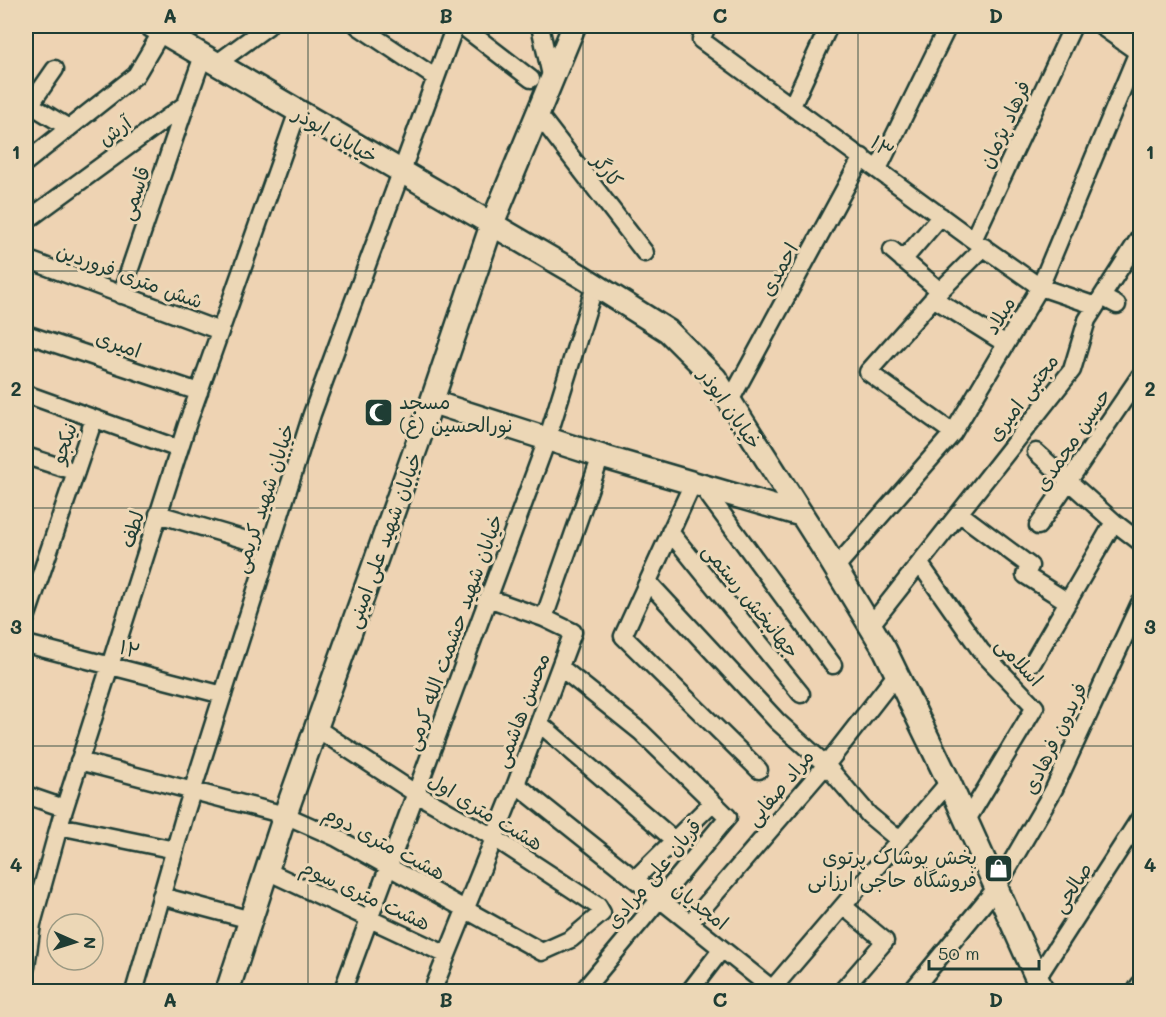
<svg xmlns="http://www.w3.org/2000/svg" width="1166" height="1017" viewBox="0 0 1166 1017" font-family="Mali,'Playpen Sans Arabic',sans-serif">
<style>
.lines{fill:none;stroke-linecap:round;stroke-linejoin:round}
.street-casing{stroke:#1f3d34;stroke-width:21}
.secondary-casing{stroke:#1f3d34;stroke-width:27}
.street{stroke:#ecd7b6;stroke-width:16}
.secondary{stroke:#ecd7b6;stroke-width:22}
.grid{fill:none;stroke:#1f3d34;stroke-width:1.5;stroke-opacity:0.55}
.labels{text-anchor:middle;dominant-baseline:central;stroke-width:6;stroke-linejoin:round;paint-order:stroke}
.street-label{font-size:20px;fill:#1f3d34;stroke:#ecd7b6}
.poi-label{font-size:20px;fill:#1f3d34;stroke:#ecd7b6;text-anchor:start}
.neatline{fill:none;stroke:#1f3d34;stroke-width:2}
.grid-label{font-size:20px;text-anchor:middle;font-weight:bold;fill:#1f3d34}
</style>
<rect width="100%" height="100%" fill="#eed3b3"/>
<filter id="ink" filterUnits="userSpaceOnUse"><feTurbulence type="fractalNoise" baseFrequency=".0167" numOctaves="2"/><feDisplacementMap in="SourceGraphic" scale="12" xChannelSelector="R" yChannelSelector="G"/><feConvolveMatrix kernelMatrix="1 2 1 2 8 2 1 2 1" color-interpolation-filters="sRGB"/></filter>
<g filter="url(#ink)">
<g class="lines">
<defs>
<path id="street" d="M358 26 436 78
M462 26 531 79
M540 26 552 80
M707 26 701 40 973 240 1040 287 1096 306
M216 64 268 26
M26 102 69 128
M30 105 55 69
M792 106 829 26
M538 114 645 253
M26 162 136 75 162 31 171 26
M878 169 948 26
M26 221 186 104 203 56
M973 240 1073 26
M892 250 940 291 868 372 953 433
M26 259 220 331
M903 260 941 216
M940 291 984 247
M121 295 186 104
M1102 297 1117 305
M933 298 1006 344
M26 334 199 392
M26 394 179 449
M730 401 862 157
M1036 452 1114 522 1140 542
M26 456 76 472
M693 483 623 636 759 770
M701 485 833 665
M959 513 1030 566 1025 575 1068 602
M158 514 270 547
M1038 526 1140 376
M670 532 801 694
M920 564 981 651 1035 707 967 820
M835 568 953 433 1040 287 1139 49
M649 583 777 721 826 765 869 815 899 840
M26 618 94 419
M544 618 601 456
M870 626 1072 370 1087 320 1140 237
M26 644 223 695
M1033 662 1114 522
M560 667 641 732 728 817 582 992
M539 723 674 840
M79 761 285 815 337 838 542 952 571 939 602 913 598 906 493 837 415 793 316 728
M516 784 776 992
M26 795 64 808
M59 826 175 850
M267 871 447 955
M635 879 713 802
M161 896 251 920
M690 923 826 765 896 675
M26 967 32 924 61 819 187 425 298 111
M1037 978 1140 818
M772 989 949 782
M134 992 185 814 312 414 455 26
M342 992 547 440 595 285
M432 992 516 784 573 632 544 618 488 598
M689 992 722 949
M841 992 885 941 843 906
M911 992 997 887 1054 789 1140 603
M1135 992 1140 984"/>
<path id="secondary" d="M152 26 581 276 668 331 715 378 825 551 885 650 949 782 1043 992
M1106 26 1140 50
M432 402 607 458 802 515
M227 992 285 815 418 442 492 224 574 26"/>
</defs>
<use href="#street" class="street-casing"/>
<use href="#secondary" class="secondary-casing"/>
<use href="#street" class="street"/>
<use href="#secondary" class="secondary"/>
</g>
</g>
<path class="grid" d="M308 26V992M583 26V992M858 26V992M26 271H1140M26 508H1140M26 746H1140"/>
<defs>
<symbol id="mosque-square" viewBox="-11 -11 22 22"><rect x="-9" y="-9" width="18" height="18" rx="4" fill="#1f3d34" stroke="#ecd7b6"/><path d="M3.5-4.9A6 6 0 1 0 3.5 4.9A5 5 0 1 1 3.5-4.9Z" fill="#fff"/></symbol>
<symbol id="shop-square" viewBox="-11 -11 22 22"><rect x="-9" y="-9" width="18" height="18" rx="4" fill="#1f3d34" stroke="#ecd7b6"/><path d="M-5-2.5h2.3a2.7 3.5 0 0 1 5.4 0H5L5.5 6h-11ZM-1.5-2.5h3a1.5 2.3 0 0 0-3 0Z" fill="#fff"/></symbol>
</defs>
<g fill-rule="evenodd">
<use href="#mosque-square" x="362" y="396" width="33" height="33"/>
<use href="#shop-square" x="982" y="852" width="33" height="33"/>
</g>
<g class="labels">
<g class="street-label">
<text transform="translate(1004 124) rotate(-65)">فرهاد پژمان</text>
<text transform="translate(114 130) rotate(-36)">آرش</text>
<text transform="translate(336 134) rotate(30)">خیابان ابوذر</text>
<text transform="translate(883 146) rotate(36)">۱۳</text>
<text transform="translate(608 170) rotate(52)">کارگر</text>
<text transform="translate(134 193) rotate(-71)">قاسمی</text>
<text transform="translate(778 269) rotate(-61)">احمدی</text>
<text transform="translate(130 275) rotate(20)">شش متری فروردین</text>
<text transform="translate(999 315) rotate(-59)">میلاد</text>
<text transform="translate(119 343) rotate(19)">امیری</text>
<text transform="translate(1022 397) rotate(-53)">مجتبی امیری</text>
<text transform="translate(731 408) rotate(55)">خیابان ابوذر</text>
<text transform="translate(1072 439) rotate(-56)">حسین محمدی</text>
<text transform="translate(63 443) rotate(-71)">نیکجو</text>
<text transform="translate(263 498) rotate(-72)">خیابان شهید کریمی</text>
<text transform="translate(131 529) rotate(-72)">لطف</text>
<text transform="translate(383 540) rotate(-70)">خیابان شهید علی امینی</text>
<text transform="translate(752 600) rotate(51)">جهانبخش رستمی</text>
<text transform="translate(453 632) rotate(-70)">خیابان شهید حشمت الله کرمی</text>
<text transform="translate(130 648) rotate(15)">۱۲</text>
<text transform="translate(1020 661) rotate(47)">اسلامی</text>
<text transform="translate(521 710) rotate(-69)">محسن هاشمی</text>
<text transform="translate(1054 738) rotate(-64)">فریدون فرهادی</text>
<text transform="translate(779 787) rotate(-50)">مراد صفایی</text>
<text transform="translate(486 811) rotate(31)">هشت متری اول</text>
<text transform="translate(385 842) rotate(28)">هشت متری دوم</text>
<text transform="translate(653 873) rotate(-50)">قربان علی مرادی</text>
<text transform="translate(1071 887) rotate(-57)">صالحی</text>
<text transform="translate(366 894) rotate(25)">هشت متری سوم</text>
<text transform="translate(701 905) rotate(38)">امجدیان</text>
</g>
<g class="poi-label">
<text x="399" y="401">مسجد<tspan x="399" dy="23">نورالحسین (ع)</tspan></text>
<text x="977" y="856" text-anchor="end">پخش پوشاک پرتوی<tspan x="977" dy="23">فروشگاه حاجی ارزانی</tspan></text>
</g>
</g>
<rect width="1166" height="1017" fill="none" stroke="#ecd7b6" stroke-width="66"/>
<g transform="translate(75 942) rotate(93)"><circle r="28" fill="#ecd7b6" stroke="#9a9982" stroke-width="1.5"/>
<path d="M0-4.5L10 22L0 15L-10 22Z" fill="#1f3d34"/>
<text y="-9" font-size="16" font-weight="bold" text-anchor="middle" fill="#1f3d34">N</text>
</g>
<path d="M929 960v9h110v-9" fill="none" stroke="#1f3d34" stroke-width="3"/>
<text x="938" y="960" font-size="18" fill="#1f3d34" stroke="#ecd7b6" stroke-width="4.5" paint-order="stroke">50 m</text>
<rect x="33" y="33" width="1100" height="951" class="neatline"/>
<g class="grid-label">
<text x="170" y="23">A</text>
<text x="446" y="23">B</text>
<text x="720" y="23">C</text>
<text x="996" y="23">D</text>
<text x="16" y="159">1</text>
<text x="1150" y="159">1</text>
<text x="16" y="396">2</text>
<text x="1150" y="396">2</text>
<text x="16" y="634">3</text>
<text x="1150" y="634">3</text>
<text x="16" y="872">4</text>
<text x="1150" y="872">4</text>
<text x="170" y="1007">A</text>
<text x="446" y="1007">B</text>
<text x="720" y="1007">C</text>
<text x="996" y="1007">D</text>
</g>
</svg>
